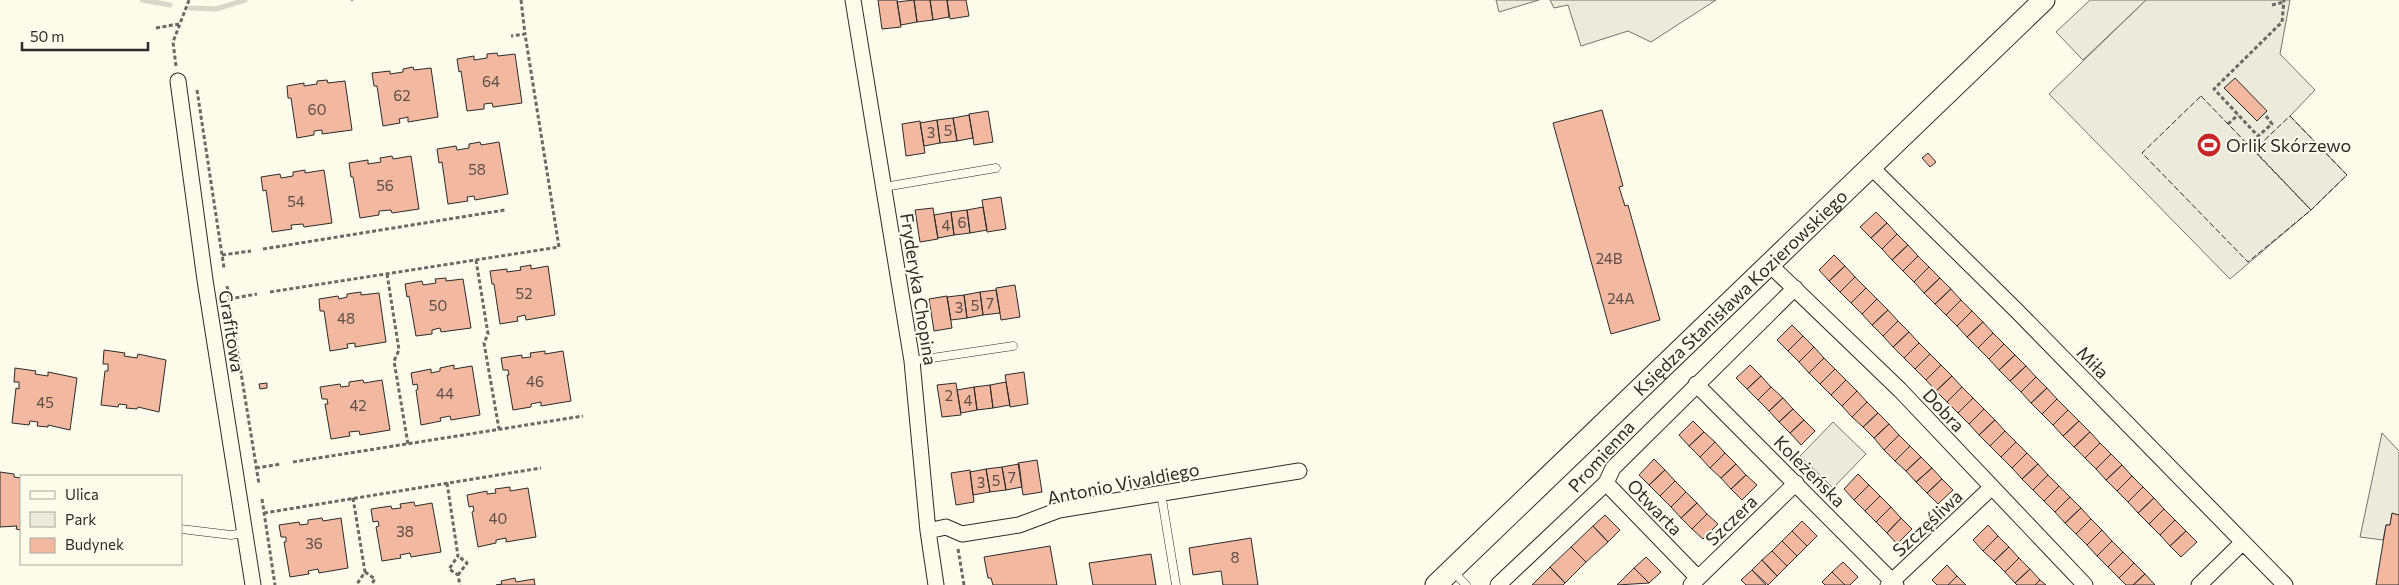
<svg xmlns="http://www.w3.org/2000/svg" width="2399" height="585" viewBox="0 0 2399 585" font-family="Commissioner,sans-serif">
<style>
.green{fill:#ecebdb;stroke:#74746e}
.parking{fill:#eceadb;stroke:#74746e}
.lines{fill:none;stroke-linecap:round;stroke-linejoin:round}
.stream{stroke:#d8d7c9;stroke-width:5}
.building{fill:#f2b8a0;stroke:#2b2b2b}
.lane-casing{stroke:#2b2b2b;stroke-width:9}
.street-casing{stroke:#2b2b2b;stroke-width:17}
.secondary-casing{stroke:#2b2b2b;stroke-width:23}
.path{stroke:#6a6964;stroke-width:3;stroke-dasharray:4 2.5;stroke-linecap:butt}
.lane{stroke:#fdfbea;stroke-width:8}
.street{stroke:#fdfbea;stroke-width:15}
.secondary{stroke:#fdfbea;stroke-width:21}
.fence{stroke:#2b2b2b;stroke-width:1;stroke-dasharray:6 2.5;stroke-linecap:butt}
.labels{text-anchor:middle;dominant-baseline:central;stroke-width:4;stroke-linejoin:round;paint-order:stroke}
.number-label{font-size:15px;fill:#5d4e48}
.poi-label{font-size:18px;fill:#2b2b2b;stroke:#fdfbea;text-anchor:start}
.street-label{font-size:18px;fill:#2b2b2b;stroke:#fdfbea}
</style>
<rect width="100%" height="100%" fill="#fdfbea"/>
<path class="green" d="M1496 0H1539L1499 12Z
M1550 0H1716L1651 42 1628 31 1581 46 1568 5 1554 8Z
M2146 0H2290L2280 54 2315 90 2290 116 2347 175 2311 210 2230 279 2049 94Z
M1833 422 1866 454 1833 488 1800 456Z
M2382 433 2399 451V515L2392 514 2390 525H2386L2383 540 2360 537Z"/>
<path class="parking" d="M2090 0H2146L2083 60 2056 32Z"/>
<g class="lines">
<path class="stream" d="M142 0 170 5
M190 8 216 9 245 0"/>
</g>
<path class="building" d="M878 0H897L901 27 882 29Z
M914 0 917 22 901 25 897 2Z
M914 0H930L933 20 917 22Z
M930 0H947L949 17 933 20Z
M947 0H966L969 16 950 19Z
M497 53 498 56 515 54 522 103 493 107 492 103 484 104V109L467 111 461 71 459 72 457 59 474 56V60L487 58V54Z
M413 67 414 70 431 68 438 117 408 122V117L399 119 400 123 383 126 377 86H374L372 73 390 71V74L403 72V69Z
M2235 78 2267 111 2257 121 2224 88Z
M327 80 328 83 345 81 352 130 322 134V130L314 131V135L297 138 291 98H288L287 86 304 83V86L317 84V81Z
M1602 110 1623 186 1619 187 1625 206 1628 205 1660 320 1611 334 1553 123Z
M988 111 993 142 974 145 969 114Z
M969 115 973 138 957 141 953 118Z
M953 118 957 141 940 143 937 120Z
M937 120 940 143 924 146 920 123Z
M920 121 925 153 906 156 902 124Z
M480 142 481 145 499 142 508 194 475 200 474 196 467 197 468 201 448 204 442 162 439 163 437 149 456 146 457 150 469 148V144Z
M1928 153 1936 162 1930 167 1922 158Z
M392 156 393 159 411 156 419 209 392 213 391 210 379 211V215L360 218 353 177H351L349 163 368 160V164L381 162 380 158Z
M305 170V173L324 170 332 223 304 227 303 224 291 225 292 229 272 232 266 190 263 191 261 177 280 174 281 178 293 176V172Z
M1001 197 1006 229 987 232 982 200Z
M983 207 987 230 970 233 967 210Z
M933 208 938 239 920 242 915 210Z
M967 210 970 233 954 235 951 212Z
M951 212 954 235 938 238 934 215Z
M1876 212 1887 223 1871 238 1860 227Z
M1887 223 1897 234 1882 249 1871 238Z
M1897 234 1908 245 1892 260 1882 249Z
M1908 245 1918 256 1903 271 1892 260Z
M1834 255 1845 266 1829 281 1819 270Z
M1918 256 1929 267 1914 282 1903 271Z
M531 265V269L548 266 555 315 526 320 525 315 517 317 518 321 500 324 494 284H492L490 271 507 269V272L521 270 520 267Z
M1845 266 1855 277 1840 292 1829 281Z
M1929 267 1940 278 1924 293 1914 282Z
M1855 277 1866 288 1851 303 1840 292Z
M446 278V281L463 279 471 328 441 332 440 328 432 330V334L416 336 409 296 407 297 405 284 422 281 423 285 436 283 435 279Z
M1940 278 1951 289 1935 304 1924 293Z
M1015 285 1020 317 1001 320 996 288Z
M1866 288 1877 299 1862 314 1851 303Z
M1951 289 1961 300 1946 315 1935 304Z
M996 290 1000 313 983 315 980 292Z
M361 292V295L379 293 386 342 355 347V343L347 344 348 348 330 351 324 311H320L319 299 338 296 339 299 347 297V294Z
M980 292 983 315 967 318 964 295Z
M964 295 967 318 951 320 947 297Z
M947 296 952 328 934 331 929 299Z
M1877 299 1888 310 1872 325 1862 314Z
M1961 300 1972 311 1957 326 1946 315Z
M1888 310 1898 321 1883 336 1872 325Z
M1972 311 1983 322 1967 337 1957 326Z
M1898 321 1909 332 1893 347 1883 336Z
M1983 322 1993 333 1978 348 1967 337Z
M1792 325 1803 336 1788 351 1777 340Z
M1909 332 1919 343 1904 358 1893 347Z
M1993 333 2004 344 1989 359 1978 348Z
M1803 336 1814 347 1799 362 1788 351Z
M1919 343 1930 354 1915 369 1904 358Z
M2004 344 2015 355 1999 370 1989 359Z
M1814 347 1824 358 1809 373 1799 362Z
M104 350 125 353 124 356 137 358 138 354 166 360 159 412 138 407 137 409 126 408 127 405 119 404 118 407 101 405 105 371H108V364H103Z
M545 351V354L563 351 571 401 541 406V402L531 404V407L513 410 507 375H509L508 370H503L501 358 522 355V358L531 357 530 353Z
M1930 354 1941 365 1926 380 1915 369Z
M2015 355 2026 366 2010 381 1999 370Z
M1824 358 1835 369 1820 384 1809 373Z
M454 365V369L472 366 480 415 451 420 450 416 440 418 441 421 421 425 416 390 418 389 417 384 413 385 411 373 431 369V373L440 371V368Z
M1750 365 1761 376 1747 389 1736 378Z
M1941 365 1952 376 1936 391 1926 380Z
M2026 366 2036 377 2021 392 2010 381Z
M15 368 36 371 35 374 48 376V372L77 378 70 430 48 425V427L37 426 38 422 30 421 29 425 12 423 16 388 19 389V382H14Z
M1835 369 1846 380 1831 395 1820 384Z
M1024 372 1028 404 1010 407 1005 375Z
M1761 376 1771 387 1758 400 1747 389Z
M1952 376 1962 387 1947 402 1936 391Z
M2036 377 2047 388 2031 403 2021 392Z
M363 380 364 383 382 380 390 430 360 435 359 431 349 432 350 436 331 439 325 404H328L327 399H322L320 387 340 384 341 387 349 386V382Z
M1846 380 1857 391 1842 406 1831 395Z
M1006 382 1010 405 993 408 990 385Z
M267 383V388L260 389 259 384Z
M956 383 961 415 942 417 937 385Z
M990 385 993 408 977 410 974 387Z
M974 387 977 410 961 413 957 390Z
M1771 387 1783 398 1769 411 1758 400Z
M1962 387 1973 398 1958 413 1947 402Z
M2047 388 2057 399 2042 414 2031 403Z
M1857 391 1867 402 1852 417 1842 406Z
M1783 398 1793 409 1779 422 1769 411Z
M1973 398 1984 409 1969 424 1958 413Z
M2057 399 2068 410 2053 425 2042 414Z
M1867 402 1878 413 1863 427 1852 417Z
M1793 409 1804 420 1790 433 1779 422Z
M1984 409 1995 420 1979 435 1969 424Z
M2068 410 2079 421 2063 436 2053 425Z
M1878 413 1889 424 1874 438 1863 427Z
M1804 420 1815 431 1801 445 1790 433Z
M1995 420 2005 431 1990 446 1979 435Z
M1693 421 1704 432 1689 446 1679 435Z
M2079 421 2090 432 2074 447 2063 436Z
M1889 424 1899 435 1884 450 1874 438Z
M2005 431 2016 442 2001 457 1990 446Z
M1704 432 1715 442 1700 457 1689 446Z
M2090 432 2100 443 2085 458 2074 447Z
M1899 435 1910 446 1895 461 1884 450Z
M1715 442 1725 453 1710 468 1700 457Z
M2016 442 2027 453 2012 468 2001 457Z
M2100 443 2111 454 2096 469 2085 458Z
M1910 446 1921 457 1906 471 1895 461Z
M1725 453 1736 464 1721 478 1710 468Z
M2027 453 2038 464 2022 479 2012 468Z
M2111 454 2122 465 2106 480 2096 469Z
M1921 457 1932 468 1916 482 1906 471Z
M1654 459 1665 470 1649 485 1639 475Z
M1037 460 1042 492 1023 495 1018 463Z
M1019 464 1022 487 1006 490 1002 467Z
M1736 464 1746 475 1731 489 1721 478Z
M2038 464 2048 475 2033 490 2022 479Z
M2122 465 2132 476 2117 491 2106 480Z
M1002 467 1006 490 990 492 986 469Z
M1932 468 1942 479 1927 493 1916 482Z
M986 469 990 492 973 495 970 472Z
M970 470 974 502 956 505 951 473Z
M1665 470 1675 481 1660 496 1649 485Z
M0 472 14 474V477L21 478V530L16 529 17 526 0 527Z
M1858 474 1869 485 1854 500 1844 489Z
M1746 475 1757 485 1742 500 1731 489Z
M2048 475 2059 486 2044 501 2033 490Z
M2132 476 2143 487 2128 502 2117 491Z
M1942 479 1953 490 1938 504 1927 493Z
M1675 481 1686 492 1671 507 1660 496Z
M1869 485 1880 496 1865 511 1854 500Z
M2059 486 2070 497 2055 512 2044 501Z
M510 487V491L528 488 536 537 506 542V538L496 540V543L478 547 472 512 474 511 473 506 469 507 467 495 487 491V494L496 493 495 489Z
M2143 487 2154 498 2138 513 2128 502Z
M1686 492 1697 503 1681 518 1671 507Z
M1880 496 1891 507 1876 522 1865 511Z
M2070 497 2081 508 2065 523 2055 512Z
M2154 498 2164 509 2149 524 2138 513Z
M414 502 415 506 432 503 441 552 411 557 410 553 400 555 401 558 382 561 376 527 379 526 378 521 373 522 371 509 391 506 392 509 401 508 400 504Z
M1697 503 1707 514 1692 529 1681 518Z
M1891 507 1901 518 1887 533 1876 522Z
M2081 508 2091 519 2076 534 2065 523Z
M2164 509 2175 520 2160 535 2149 524Z
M2392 513 2399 515V585H2376L2386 525H2390Z
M1707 514 1718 524 1703 539 1692 529Z
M1605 515 1620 530 1608 542 1593 526Z
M322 518 323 521 341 518 348 568 319 573 318 569 308 571 309 574 290 577 284 542H286V537H281L279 525 299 522 300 525 308 524V520Z
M1901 518 1912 529 1897 544 1887 533Z
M2091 519 2102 530 2087 545 2076 534Z
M2175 520 2186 531 2170 546 2160 535Z
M1802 521 1817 536 1807 546 1792 531Z
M1988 525 1998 536 1983 551 1973 540Z
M1593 526 1608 542 1586 562 1571 547Z
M2102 530 2112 541 2097 556 2087 545Z
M1792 531 1807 546 1797 556 1782 541Z
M2186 531 2197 542 2181 557 2170 546Z
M1998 536 2009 547 1994 561 1983 551Z
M1251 538 1258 585H1223L1221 571 1193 575 1189 548Z
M1782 541 1797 556 1787 566 1772 551Z
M2112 541 2123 552 2108 567 2097 556Z
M1050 546 1057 585H993L991 578H988L984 557Z
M1571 547 1586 562 1565 583 1550 567Z
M2009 547 2019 558 2005 572 1994 561Z
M1772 551 1787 566 1777 576 1762 560Z
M2123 552 2134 563 2119 578 2108 567Z
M1151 554 1156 585H1093L1089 563Z
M1646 557 1661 572 1649 583 1634 568Z
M2019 558 2030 569 2015 583 2005 572Z
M1762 560 1777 576 1768 585 1752 570Z
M1843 562 1858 577 1850 585H1845L1832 572Z
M2134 563 2145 574 2133 585H2126L2119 578Z
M1947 565 1957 576 1948 585H1937L1932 580Z
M1550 567 1565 583 1563 585H1532Z
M1634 568 1649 583 1617 585Z
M2030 569 2040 580 2035 585H2017L2015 583Z
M1752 570 1766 585H1746L1741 580Z
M1832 572 1845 585H1825L1822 582Z
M2145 574 2155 585H2133Z
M1957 576 1966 585H1948Z
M515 578 516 582 534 579 535 585H496L502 584 501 581Z
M2040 580 2046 585H2035Z"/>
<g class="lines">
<defs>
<path id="lane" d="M884 187 996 168
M912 361 1013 346
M1161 493 1176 585
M181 529 231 535 245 533
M1452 570 1466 585"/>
<path id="street" d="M853 0 912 361 928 531 936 585
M178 81 205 280 253 585
M1871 167 2017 311 2285 585
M1770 265 1900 390 2085 585
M1696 384 1896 585
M1606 483 1698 578
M928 531 946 527 962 534 1019 525 1059 510 1299 471
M1498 585 1606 483 1613 468 1795 288
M1691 585 1796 483
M1888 585 1991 488
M2199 585 2242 543"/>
<g id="secondary">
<path id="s1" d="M1436 585 2044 0"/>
</g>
</defs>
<use href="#lane" class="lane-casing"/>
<use href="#street" class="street-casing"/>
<use href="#secondary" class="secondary-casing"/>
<path class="path" d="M521 0 525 34
M2272 5 2284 2
M156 28 179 24
M176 66 173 42 189 0
M197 90 224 268
M2266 116 2272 124 2258 136 2214 89 2282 22 2284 0
M2228 124 2238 115
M263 249 505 210
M222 255 251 251
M476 260 488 334 484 343 499 429
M387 274 399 350 394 361 408 444
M227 286 259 484
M270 292 559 247 525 34 511 36
M229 299 257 294
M293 462 583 416
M256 468 281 464
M447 483 458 556 449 569 458 575 460 585
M353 498 365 572 357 584 358 585
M262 499 275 585
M264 513 541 468
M958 549 964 585
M365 572 375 579 371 585
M458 575 467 563 458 556"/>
<use href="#lane" class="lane"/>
<use href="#street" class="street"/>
<use href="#secondary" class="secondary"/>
<path class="fence" d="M351 0H353
M2201 96 2311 210 2248 262 2142 153Z
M2290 116 2347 175 2311 210 2254 150Z"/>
</g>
<defs>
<symbol id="stadium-disc" viewBox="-11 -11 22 22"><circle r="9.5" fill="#c62828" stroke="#fdfbea"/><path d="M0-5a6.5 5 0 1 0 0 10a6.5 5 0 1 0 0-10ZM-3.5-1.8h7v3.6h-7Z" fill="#fff"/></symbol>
</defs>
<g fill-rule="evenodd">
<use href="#stadium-disc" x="2195" y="131" width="28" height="28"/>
</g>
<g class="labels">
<g class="number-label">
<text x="491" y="81">64</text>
<text x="402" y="95">62</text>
<text x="317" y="109">60</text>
<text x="948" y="130">5</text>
<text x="931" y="132">3</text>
<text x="477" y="169">58</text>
<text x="385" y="185">56</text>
<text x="296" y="201">54</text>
<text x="962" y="222">6</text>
<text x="946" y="225">4</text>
<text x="1609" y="258">24B</text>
<text x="524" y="293">52</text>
<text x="1621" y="298">24A</text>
<text x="990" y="303">7</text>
<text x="438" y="305">50</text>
<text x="975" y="305">5</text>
<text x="959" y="307">3</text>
<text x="346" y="318">48</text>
<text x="535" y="381">46</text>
<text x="445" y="393">44</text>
<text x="949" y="395">2</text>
<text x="968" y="400">4</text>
<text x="45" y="402">45</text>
<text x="358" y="405">42</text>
<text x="1012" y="477">7</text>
<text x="996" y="480">5</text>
<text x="981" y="482">3</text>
<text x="498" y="518">40</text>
<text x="405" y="531">38</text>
<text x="314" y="543">36</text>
<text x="1235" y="557">8</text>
</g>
<g class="poi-label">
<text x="2226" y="145">Orlik Skórzewo</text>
</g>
<g class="street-label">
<text transform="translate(919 289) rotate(81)">Fryderyka Chopina</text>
<text stroke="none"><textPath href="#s1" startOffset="422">Księdza Stanisława Kozierowskiego</textPath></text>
<text transform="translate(232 331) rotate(81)">Grafitowa</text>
<text transform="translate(2093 362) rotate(46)">Miła</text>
<text transform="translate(1944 410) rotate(47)">Dobra</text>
<text transform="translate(1601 456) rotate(-48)">Promienna</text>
<text transform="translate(1810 471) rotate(45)">Koleżeńska</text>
<text transform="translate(1123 483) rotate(-11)">Antonio Vivaldiego</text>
<text transform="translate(1655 507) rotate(46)">Otwarta</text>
<text transform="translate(1731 520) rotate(-44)">Szczera</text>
<text transform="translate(1927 523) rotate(-43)">Szczęśliwa</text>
</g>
</g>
<rect x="20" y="475" width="162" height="90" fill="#fdfbea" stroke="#a9a89e"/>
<rect x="30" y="491" width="25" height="8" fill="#fdfbea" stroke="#a9a89e"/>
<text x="65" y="500" font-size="15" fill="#2b2b2b">Ulica</text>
<rect x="30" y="512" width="25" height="15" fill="#ecebdb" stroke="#a9a89e"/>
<text x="65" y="525" font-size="15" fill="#2b2b2b">Park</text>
<rect x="30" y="538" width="25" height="15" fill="#f2b8a0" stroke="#a9a89e"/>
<text x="65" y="550" font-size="15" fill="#2b2b2b">Budynek</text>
<path d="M22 42v8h126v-8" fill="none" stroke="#2b2b2b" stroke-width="2.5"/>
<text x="30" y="42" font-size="15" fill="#2b2b2b" stroke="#fdfbea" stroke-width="4" paint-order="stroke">50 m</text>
</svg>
